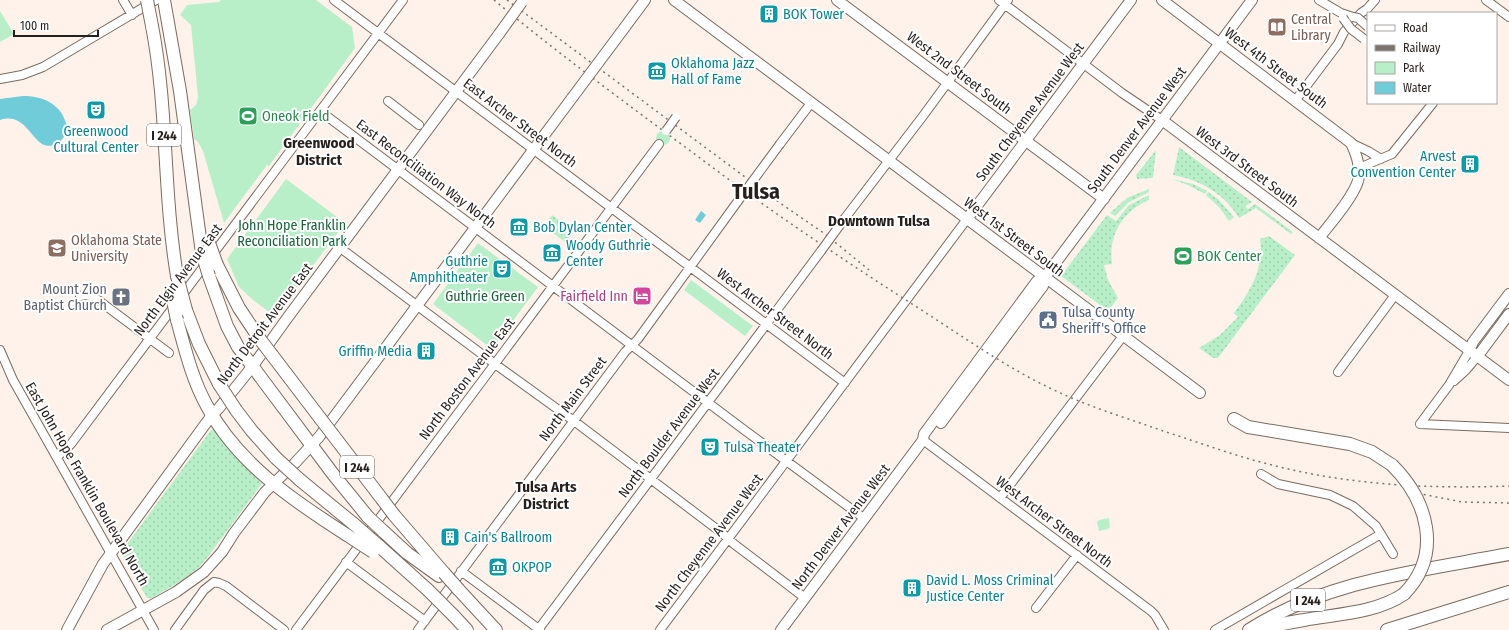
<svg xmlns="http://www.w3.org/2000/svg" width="1509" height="630" viewBox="0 0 1509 630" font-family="'Fira Sans Condensed',sans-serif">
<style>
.grass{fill:url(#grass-dots)}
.park{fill:#b8efc9}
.water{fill:#6fccd8}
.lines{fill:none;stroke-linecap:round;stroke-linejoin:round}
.minor-casing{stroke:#7b6b60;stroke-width:10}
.major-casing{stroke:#7b6b60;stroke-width:12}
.highway-casing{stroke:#7b6b60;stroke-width:14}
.minor{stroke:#fff;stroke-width:8}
.major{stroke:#fff;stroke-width:10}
.highway{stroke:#fff;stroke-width:12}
.rail{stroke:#7c736e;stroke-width:1.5;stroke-dasharray:2 4;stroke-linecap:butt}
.minor-bridge-casing{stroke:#7b6b60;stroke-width:10;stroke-linecap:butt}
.major-bridge-casing{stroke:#7b6b60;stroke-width:12;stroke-linecap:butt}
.highway-bridge-casing{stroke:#7b6b60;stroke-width:14;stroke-linecap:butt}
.minor-bridge{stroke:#fff;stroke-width:8}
.major-bridge{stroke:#fff;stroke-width:10}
.highway-bridge{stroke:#fff;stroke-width:12}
.labels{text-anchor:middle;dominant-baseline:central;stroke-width:4;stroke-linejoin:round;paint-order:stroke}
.shield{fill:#fff;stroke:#67625f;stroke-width:1}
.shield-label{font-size:13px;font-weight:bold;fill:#261f1b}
.culture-label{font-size:14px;fill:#0d838f;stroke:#fff;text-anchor:start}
.education-label{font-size:14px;fill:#785e54;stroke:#fff;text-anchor:start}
.street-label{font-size:14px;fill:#261f1b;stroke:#fff}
.leisure-label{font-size:14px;fill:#27864d;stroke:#fff;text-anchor:start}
.park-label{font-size:14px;fill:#1a623a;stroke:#fff}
.worship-label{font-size:14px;fill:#5b616d;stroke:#fff;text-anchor:end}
.hotel-label{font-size:14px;fill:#b23c85;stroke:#fff;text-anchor:end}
.service-label{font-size:14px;fill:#4e5e75;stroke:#fff;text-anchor:start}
.neighbourhood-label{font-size:15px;font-weight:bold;fill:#261f1b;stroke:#fff}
.town-label{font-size:22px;font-weight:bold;fill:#261f1b;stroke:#fff}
</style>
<defs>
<pattern id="grass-dots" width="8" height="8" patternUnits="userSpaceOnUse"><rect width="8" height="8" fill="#b8efc9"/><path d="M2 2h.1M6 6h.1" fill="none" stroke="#9eccac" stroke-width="1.8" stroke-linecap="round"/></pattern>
</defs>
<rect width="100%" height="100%" fill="#fef2eb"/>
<path class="grass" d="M1179 147 1252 202 1245 206 1248 209 1255 204 1293 232 1291 234 1256 208 1239 218C1225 194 1200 180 1173 175Z
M1156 150 1153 178 1137 179 1136 175Z
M1172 179 1193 184 1207 191 1205 194 1188 185Z
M1149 189V192L1129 202 1115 216 1110 213 1127 198Z
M1208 192 1218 199 1234 217 1229 221 1219 207 1206 195Z
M1149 195V200C1123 211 1108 235 1112 264L1104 265 1108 280 1118 298 1108 311 1061 276 1107 215 1116 221 1129 205Z
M552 215 571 229 566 235 573 241 570 246 544 226Z
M1269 236 1295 255 1218 358H1213L1199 348 1220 335 1238 317 1234 313C1250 292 1265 266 1260 239Z
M214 429H216L263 482 207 558 199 567 184 579 152 598H147L122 554V551L211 430Z"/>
<path class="park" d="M221 0H316L352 27 355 48 269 166 267 165 224 223 203 151 198 142 194 139 190 110 196 105 198 97 191 25 180 15 187 5 219 2Z
M0 11 14 34 0 42Z
M656 138a7 7 0 1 1 14 0a7 7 0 1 1-14 0Z
M286 179 345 223 288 299 285 298 273 315 253 300 239 287 227 259Z
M478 243 538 287 492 349 433 304Z
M691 280 753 326 745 336 684 290Z
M1109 518 1110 527 1108 529 1099 531 1097 522 1099 520Z"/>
<path class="water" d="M23 96C42 96 60 103 66 123 70 136 55 151 42 144 33 138 28 126 18 121 12 118 7 118 0 120V99Z
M701 211 706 215 700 223 695 220Z"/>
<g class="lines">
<defs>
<path id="minor" d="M123 0 132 15
M334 0 845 383
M999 0 1122 93 1162 120
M1319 0 1341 13 1353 17
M1486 0 1509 17
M0 79 22 75 43 67 156 0
M388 101 419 125
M1295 101 1338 44 1344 32 1361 13 1367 9 1375 0
M320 111 747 432 865 519
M1351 143 1368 151 1381 159
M780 144 811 103
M1359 168 1392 154 1433 103
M845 218 923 116 1008 0
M339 247 495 364 574 421 722 533 734 544 805 598
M80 296 86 295 94 297 169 353
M0 350 13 380 154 630
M1338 372 1395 295
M1454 381 1466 370 1477 357
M1420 424 1509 428
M1420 424 1449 385 1469 351
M923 440 1151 611 1155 615 1164 630
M57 457 71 444 403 0
M1261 474 1278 484 1330 495 1353 506 1376 526 1393 554
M1000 498 1123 336
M346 562 425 621
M461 571 540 630
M1036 608 1077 555
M175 630 204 590 214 582 219 583 226 586 284 630
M296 630 659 144
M418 630 625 352 638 339 738 201
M538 630 821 251
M660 630 967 219
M1215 630 1381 534"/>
<path id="major" d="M674 0 1200 393
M837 0 1104 199
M1162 0 1351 143C1356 153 1360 164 1359 176 1358 192 1330 224 1319 238
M625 27 645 0
M1162 120 1509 380
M967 219 1131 0
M1469 351 1473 342 1509 294
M1477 357 1509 314
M941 423 1043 286 1045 277
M67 630 103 564 212 415 219 408 252 367 288 317 499 34
M107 630 176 592 204 572 222 552 234 533 265 492 295 463 319 437 572 98
M781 630 923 440 924 434 1037 281 1045 277 1252 0"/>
<path id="highway" d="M164 0 180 91 202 253
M152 26C168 108 163 193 177 276
M217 265 239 308 259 338
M209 276 227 326 238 347 333 474 368 517
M186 310 199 344 219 384
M177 320C185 349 192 379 207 406 238 464 294 501 347 535
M272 355 320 418
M236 410 252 431 276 458
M1234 419 1248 427 1350 444 1372 452 1392 465
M333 435 382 499
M300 480 355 525
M394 515 444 573
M383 531 407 553 439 576
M379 546 428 590
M459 590 496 630
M454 616 467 630
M1249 630C1327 580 1420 571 1509 554
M1266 630C1278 624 1291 622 1304 620 1337 614 1376 613 1404 594
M1387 630 1509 592"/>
</defs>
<use href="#minor" class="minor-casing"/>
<use href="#major" class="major-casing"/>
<use href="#highway" class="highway-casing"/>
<use href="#minor" class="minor"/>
<use href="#major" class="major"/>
<use href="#highway" class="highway"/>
<path class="rail" d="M494 0C567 61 644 116 720 173 786 222 856 268 926 313 968 340 1009 369 1054 390 1089 407 1127 418 1163 431 1198 442 1232 455 1268 464 1347 485 1428 489 1509 486
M507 0 780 203 825 234 869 270
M1406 491 1462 502 1509 503"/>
<defs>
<path id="minor-bridge" d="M1353 17 1358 18 1368 27
M1343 18 1351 29 1364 39
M666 131 676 117
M738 201 780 144
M821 251 845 218"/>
<path id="major-bridge" d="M499 34 522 2
M572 98 625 27"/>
<path id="highway-bridge" d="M147 0 152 26
M209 243 217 265
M202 253 209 276
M177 276 186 310
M171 291 177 320
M259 338 272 355
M219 384 236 410
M320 418 333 435
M276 458 300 480
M1392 465C1428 501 1443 554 1404 594
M382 499 394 515
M368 517 383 531
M355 525 379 546
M347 535 373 552
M444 573 459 590
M428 590 454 616"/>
</defs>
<use href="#minor-bridge" class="minor-bridge-casing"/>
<use href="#major-bridge" class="major-bridge-casing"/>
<use href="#highway-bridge" class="highway-bridge-casing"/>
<use href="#minor-bridge" class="minor-bridge"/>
<use href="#major-bridge" class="major-bridge"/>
<use href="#highway-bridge" class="highway-bridge"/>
</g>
<defs>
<symbol id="building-square" viewBox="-11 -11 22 22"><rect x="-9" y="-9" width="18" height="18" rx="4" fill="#0f9aa8" stroke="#fff"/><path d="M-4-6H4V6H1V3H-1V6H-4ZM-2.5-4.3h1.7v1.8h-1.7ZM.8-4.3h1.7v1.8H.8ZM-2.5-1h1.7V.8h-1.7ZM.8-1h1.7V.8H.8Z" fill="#fff"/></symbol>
<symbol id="library-square" viewBox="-11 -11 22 22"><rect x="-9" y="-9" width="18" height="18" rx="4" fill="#8d6e63" stroke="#fff"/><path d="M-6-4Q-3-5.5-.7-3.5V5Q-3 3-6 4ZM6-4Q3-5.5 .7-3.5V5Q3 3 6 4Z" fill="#fff"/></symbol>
<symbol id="museum-square" viewBox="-11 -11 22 22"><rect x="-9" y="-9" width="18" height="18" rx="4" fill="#0f9aa8" stroke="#fff"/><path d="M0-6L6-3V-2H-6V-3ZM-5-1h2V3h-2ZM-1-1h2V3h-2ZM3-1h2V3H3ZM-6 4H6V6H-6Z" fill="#fff"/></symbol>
<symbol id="theatre-square" viewBox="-11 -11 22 22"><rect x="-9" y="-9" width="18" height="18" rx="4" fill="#0f9aa8" stroke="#fff"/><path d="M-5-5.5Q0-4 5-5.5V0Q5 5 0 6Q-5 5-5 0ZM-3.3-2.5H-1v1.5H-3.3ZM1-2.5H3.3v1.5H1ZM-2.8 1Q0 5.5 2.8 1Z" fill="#fff"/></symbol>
<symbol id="stadium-square" viewBox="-11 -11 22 22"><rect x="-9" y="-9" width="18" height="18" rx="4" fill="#2e9e5b" stroke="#fff"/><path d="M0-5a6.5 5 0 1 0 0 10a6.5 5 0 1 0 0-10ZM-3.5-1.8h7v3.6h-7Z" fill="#fff"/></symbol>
<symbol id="university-square" viewBox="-11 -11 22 22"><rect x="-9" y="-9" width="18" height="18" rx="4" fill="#8d6e63" stroke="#fff"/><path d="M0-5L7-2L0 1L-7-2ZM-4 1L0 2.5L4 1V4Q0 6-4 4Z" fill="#fff"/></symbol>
<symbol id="hotel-square" viewBox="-11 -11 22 22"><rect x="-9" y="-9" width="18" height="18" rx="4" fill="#d1479c" stroke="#fff"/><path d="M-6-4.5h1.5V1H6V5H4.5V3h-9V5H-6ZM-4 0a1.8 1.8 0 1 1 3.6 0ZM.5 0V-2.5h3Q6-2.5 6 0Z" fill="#fff"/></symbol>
<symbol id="church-square" viewBox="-11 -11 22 22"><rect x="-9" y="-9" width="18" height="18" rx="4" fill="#6b7280" stroke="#fff"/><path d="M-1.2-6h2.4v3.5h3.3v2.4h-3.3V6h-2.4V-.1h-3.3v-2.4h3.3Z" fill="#fff"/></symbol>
<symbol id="civic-square" viewBox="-11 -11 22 22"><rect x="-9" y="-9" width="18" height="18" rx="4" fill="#5c6f8a" stroke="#fff"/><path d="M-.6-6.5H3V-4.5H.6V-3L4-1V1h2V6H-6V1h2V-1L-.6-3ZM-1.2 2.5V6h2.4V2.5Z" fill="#fff"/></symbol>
</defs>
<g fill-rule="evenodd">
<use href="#building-square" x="758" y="3" width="22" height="22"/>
<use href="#library-square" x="1266" y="16" width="22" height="22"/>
<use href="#museum-square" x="646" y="60" width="22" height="22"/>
<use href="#theatre-square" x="85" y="99" width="22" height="22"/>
<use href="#stadium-square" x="237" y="105" width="22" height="22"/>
<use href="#building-square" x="1459" y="153" width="22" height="22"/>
<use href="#museum-square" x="508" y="216" width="22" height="22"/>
<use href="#university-square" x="46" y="237" width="22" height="22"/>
<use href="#museum-square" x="541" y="242" width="22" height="22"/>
<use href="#stadium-square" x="1172" y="245" width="22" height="22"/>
<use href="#theatre-square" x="491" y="258" width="22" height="22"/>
<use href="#hotel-square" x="631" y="285" width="22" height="22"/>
<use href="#church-square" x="110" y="286" width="22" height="22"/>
<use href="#civic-square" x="1037" y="309" width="22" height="22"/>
<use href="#building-square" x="415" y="340" width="22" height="22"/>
<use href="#theatre-square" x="699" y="436" width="22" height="22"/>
<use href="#building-square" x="439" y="526" width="22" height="22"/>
<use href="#museum-square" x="487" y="556" width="22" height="22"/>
<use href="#building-square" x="901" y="577" width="22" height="22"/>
</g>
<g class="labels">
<g class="shield">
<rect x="147" y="124" width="34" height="22" rx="3"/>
<rect x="340" y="456" width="34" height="22" rx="3"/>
<rect x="1291" y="589" width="34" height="22" rx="3"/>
</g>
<g class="shield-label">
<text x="164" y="135">I 244</text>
<text x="357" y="467">I 244</text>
<text x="1308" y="600">I 244</text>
</g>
<g class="culture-label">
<text x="783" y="14">BOK Tower</text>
<text x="671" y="63">Oklahoma Jazz<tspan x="671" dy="16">Hall of Fame</tspan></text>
<text x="96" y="131" text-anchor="middle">Greenwood<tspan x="96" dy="16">Cultural Center</tspan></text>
<text x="1456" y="156" text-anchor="end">Arvest<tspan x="1456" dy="16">Convention Center</tspan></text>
<text x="533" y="227">Bob Dylan Center</text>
<text x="566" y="245">Woody Guthrie<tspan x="566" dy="16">Center</tspan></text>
<text x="488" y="261" text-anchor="end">Guthrie<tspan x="488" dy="16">Amphitheater</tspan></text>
<text x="412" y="351" text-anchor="end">Griffin Media</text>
<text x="724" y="447">Tulsa Theater</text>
<text x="464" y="537">Cain's Ballroom</text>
<text x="512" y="567">OKPOP</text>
<text x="926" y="580">David L. Moss Criminal<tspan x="926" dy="16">Justice Center</tspan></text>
</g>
<g class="education-label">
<text x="1291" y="19">Central<tspan x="1291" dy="16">Library</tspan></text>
<text x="71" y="240">Oklahoma State<tspan x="71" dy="16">University</tspan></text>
</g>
<g class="street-label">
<text transform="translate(1276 68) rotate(37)">West 4th Street South</text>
<text transform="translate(959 73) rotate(37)">West 2nd Street South</text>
<text transform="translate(1030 112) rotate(-53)">South Cheyenne Avenue West</text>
<text transform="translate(520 123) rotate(37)">East Archer Street North</text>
<text transform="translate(1137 130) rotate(-53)">South Denver Avenue West</text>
<text transform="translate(1247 167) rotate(37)">West 3rd Street South</text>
<text transform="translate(426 174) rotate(37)">East Reconciliation Way North</text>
<text transform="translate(1014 237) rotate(37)">West 1st Street South</text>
<text transform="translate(178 280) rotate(-53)">North Elgin Avenue East</text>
<text transform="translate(775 314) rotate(37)">West Archer Street North</text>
<text transform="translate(265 324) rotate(-53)">North Detroit Avenue East</text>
<text transform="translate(467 379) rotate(-53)">North Boston Avenue East</text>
<text transform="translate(573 399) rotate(-53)">North Main Street</text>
<text transform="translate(669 433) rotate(-53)">North Boulder Avenue West</text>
<text transform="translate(87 484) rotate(60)">East John Hope Franklin Boulevard North</text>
<text transform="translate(1054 522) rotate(37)">West Archer Street North</text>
<text transform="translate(841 527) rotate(-53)">North Denver Avenue West</text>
<text transform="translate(709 543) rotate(-53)">North Cheyenne Avenue West</text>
</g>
<g class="leisure-label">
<text x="262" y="116">Oneok Field</text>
<text x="1197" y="256">BOK Center</text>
</g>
<g class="park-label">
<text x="292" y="225">John Hope Franklin<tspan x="292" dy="16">Reconciliation Park</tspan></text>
<text x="485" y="296">Guthrie Green</text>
</g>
<g class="worship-label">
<text x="107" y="289">Mount Zion<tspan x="107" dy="16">Baptist Church</tspan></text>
</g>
<g class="hotel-label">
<text x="628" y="296">Fairfield Inn</text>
</g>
<g class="service-label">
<text x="1062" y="312">Tulsa County<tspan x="1062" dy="16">Sheriff's Office</tspan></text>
</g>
<g class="neighbourhood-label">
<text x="319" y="143">Greenwood<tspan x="319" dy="17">District</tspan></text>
<text x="879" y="221">Downtown Tulsa</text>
<text x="546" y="487">Tulsa Arts<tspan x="546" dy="17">District</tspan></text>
</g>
<g class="town-label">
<text x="756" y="191">Tulsa</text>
</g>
</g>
<rect x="1367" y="12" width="130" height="92" fill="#ffffff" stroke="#a8a5a4"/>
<rect x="1375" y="25" width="20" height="6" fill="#ffffff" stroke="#a8a5a4"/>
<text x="1403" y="32" font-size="12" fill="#261f1b">Road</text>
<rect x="1375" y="45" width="20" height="6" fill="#7c736e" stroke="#a8a5a4"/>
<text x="1403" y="52" font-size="12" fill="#261f1b">Railway</text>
<rect x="1375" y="62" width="20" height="12" fill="#b8efc9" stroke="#a8a5a4"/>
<text x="1403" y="72" font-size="12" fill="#261f1b">Park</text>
<rect x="1375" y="82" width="20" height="12" fill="#6fccd8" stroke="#a8a5a4"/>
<text x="1403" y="92" font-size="12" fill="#261f1b">Water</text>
<path d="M14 30v6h84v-6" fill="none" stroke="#261f1b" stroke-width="2"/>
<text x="20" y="30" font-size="12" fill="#261f1b" stroke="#ffffff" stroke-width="3" paint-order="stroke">100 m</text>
</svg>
